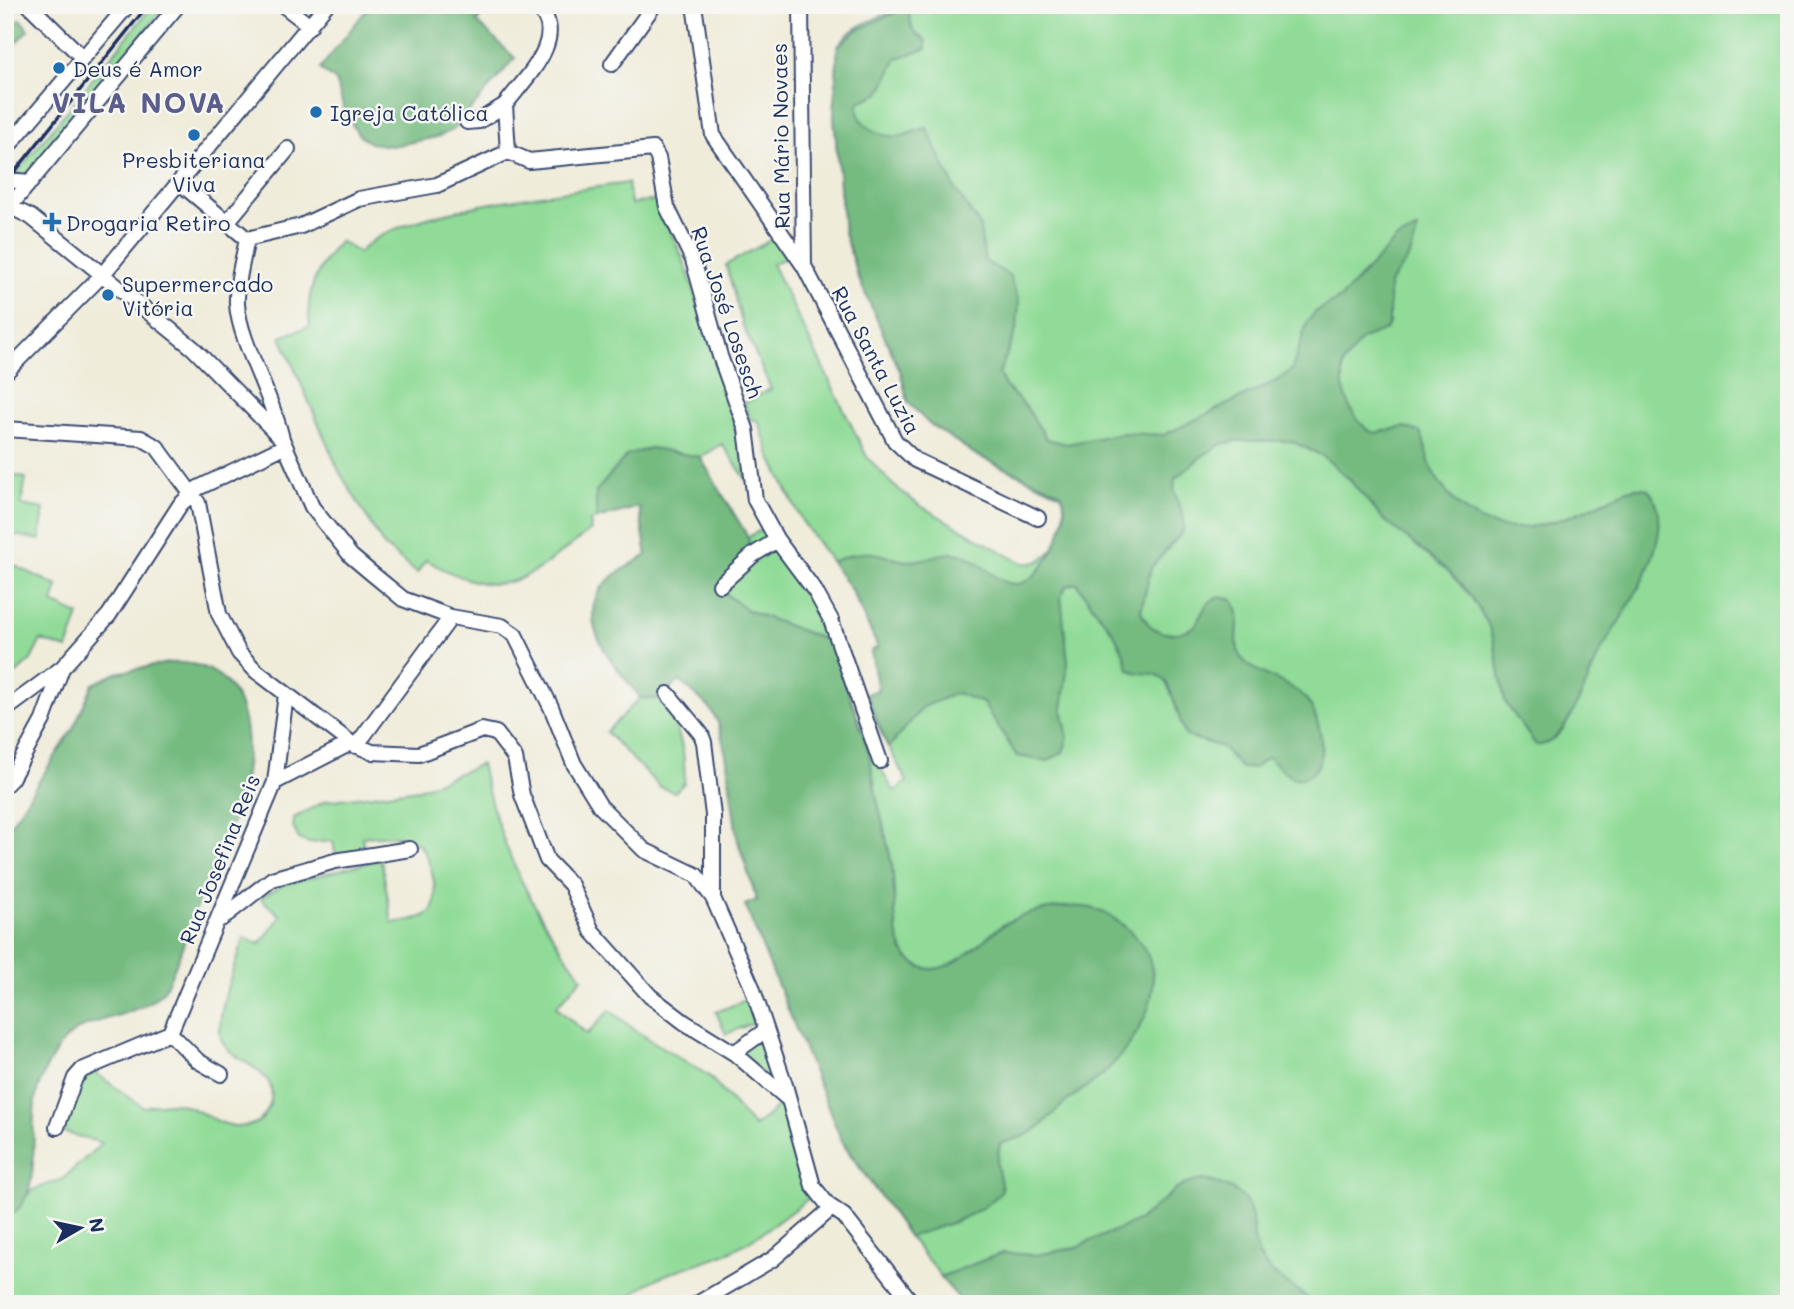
<svg xmlns="http://www.w3.org/2000/svg" width="1794" height="1309" viewBox="0 0 1794 1309" font-family="Mali,sans-serif">
<style>
.green{fill:#90db97;stroke:#56857a;stroke-width:2}
.forest{fill:#74bb80;stroke:#48756f;stroke-width:2}
.lines{fill:none;stroke-linecap:round;stroke-linejoin:round}
.minor-casing{stroke:#3b4b71;stroke-width:18}
.minor{stroke:#fff;stroke-width:14}
.rail{stroke:#1b2f5e;stroke-width:3.5}
.poi-dot{fill:#1f6fb2;stroke:#f6f6f2;stroke-width:2.5}
.labels{text-anchor:middle;dominant-baseline:central;stroke-width:5;stroke-linejoin:round;paint-order:stroke}
.poi-label{font-size:21px;fill:#1b2f5e;stroke:#f6f6f2;text-anchor:start}
.street-label{font-size:21px;fill:#1b2f5e;stroke:#f6f6f2}
.district-label{font-size:28px;font-weight:bold;letter-spacing:2px;fill:#5b5d8c;stroke:#f6f6f2}
</style>
<rect width="100%" height="100%" fill="#f6f6f2"/>
<filter id="ink" filterUnits="userSpaceOnUse"><feTurbulence type="fractalNoise" baseFrequency=".0143" numOctaves="2"/><feDisplacementMap in="SourceGraphic" scale="14" xChannelSelector="R" yChannelSelector="G"/><feConvolveMatrix kernelMatrix="1 2 1 2 8 2 1 2 1" color-interpolation-filters="sRGB"/></filter>
<filter id="wash" filterUnits="userSpaceOnUse"><feTurbulence type="fractalNoise" baseFrequency=".00686" numOctaves="4" result="noise"/><feDisplacementMap in="SourceGraphic" scale="28" xChannelSelector="R" yChannelSelector="G"/><feGaussianBlur stdDeviation="1.57" result="paint"/><feColorMatrix in="noise" values="0 0 0 0 0 0 0 0 0 0 0 0 0 0 0 0 0 1.4 0 .05"/><feComposite in="paint" operator="in"/></filter>
<g filter="url(#wash)">
<rect width="100%" height="100%" fill="#f0ecda"/>
<path class="green" d="M153 5H166L39 162 27 173 13 177Z
M912 5H1789V1304H964L909 1237 845 1147 745 905 757 900 739 845 726 754 718 722 709 707 680 681 658 698C678 721 687 753 684 783L675 792 660 787 606 732 641 697C617 668 570 620 606 583 617 571 633 564 647 555L639 506 590 521 591 530C524 580 507 606 426 560L417 573 384 546 339 471 281 337 310 326C304 293 318 265 340 241L359 253C392 209 571 191 628 183L631 204 657 200 686 266 733 415 748 482 722 444 700 458 748 537 765 528C786 563 813 594 828 633 849 688 862 742 894 791L907 782 880 731 866 694 878 690 871 651 878 647 849 586 802 521 771 458 758 420 751 421 744 403 771 389 743 326 726 265 774 238 786 258 772 264 867 457 893 485 919 505 1022 563C1055 569 1071 520 1062 495L978 456 927 422 908 402 901 373 858 277 844 232 834 117 838 46C851 24 889 13 912 5Z
M5 448 11 450 7 474 26 478 21 505 44 509 40 540 5 533Z
M5 561 58 586 53 603 79 615 67 649 41 640 31 660 5 683Z
M481 764C501 851 530 906 582 978L556 1007 587 1034 610 1010 636 1031 709 1076 754 1127 783 1102 812 1196C786 1215 760 1237 731 1251 697 1267 647 1273 624 1304H5V1218L32 1190 63 1179 102 1143 63 1132C72 1111 73 1085 94 1072L143 1107C154 1105 169 1101 180 1104 204 1110 219 1129 246 1126 255 1125 263 1120 267 1111 290 1064 221 1066 220 1032 220 1001 235 966 244 938L260 944 281 916 260 898 285 884 381 859 392 923C403 921 421 920 429 913 443 902 430 850 416 843 399 833 381 836 362 837L365 851 336 858 333 841 308 843 299 839 293 827 294 818 325 801 419 789Z
M748 999 756 1022 726 1034 716 1012Z
M764 1033 783 1091 736 1053Z"/>
<path class="forest" d="M370 5H490L477 22 515 58 453 130 437 137 392 146 370 143 359 135 345 113 336 81 320 69Z
M907 7 913 31 926 41V49L897 58 880 93 859 102C852 123 881 139 899 136 909 135 917 130 927 128L955 189 979 224 985 261 1009 275 1019 301 1017 328 999 374 1005 386 1026 407 1047 439 1067 444 1123 433 1164 435 1280 379 1292 369 1307 323 1315 312 1341 298 1395 240 1418 229 1410 256 1389 284V323L1386 330 1362 339 1343 364V387L1351 410 1366 429 1374 433 1404 427 1420 432C1427 445 1426 459 1433 472 1479 552 1539 532 1609 499 1622 493 1635 483 1649 490 1683 533 1625 610 1603 647 1589 670 1568 749 1536 745L1505 702 1494 642 1488 624 1470 595 1449 572 1383 519 1348 478 1323 456 1291 441H1235L1222 444 1202 456 1175 479 1174 490 1184 519 1183 531 1151 568 1141 611C1150 635 1173 639 1195 626 1204 610 1209 591 1232 599 1247 618 1228 644 1244 661 1260 677 1289 681 1305 698 1323 717 1335 784 1292 778L1268 757 1254 768H1241L1222 747 1186 736C1178 721 1173 683 1159 676 1149 670 1137 677 1128 668 1119 628 1096 617 1077 583L1066 586 1061 597 1068 662 1062 709 1068 738 1063 752 1048 761 1017 756 983 703 956 693 923 707 888 748 866 694 878 690 871 651 878 647 853 592 831 562C846 556 862 550 878 554 889 556 898 561 909 561 930 561 945 547 967 556 984 563 998 586 1018 584 1044 581 1077 515 1060 492L978 456 927 422 908 402 901 373 858 277 844 232 834 117 838 46 857 30Z
M21 19 28 30 9 51 5 46V30L8 32Z
M650 448 700 457 748 537 751 552 721 590 747 610 831 642C842 674 853 705 864 737 871 756 873 779 877 799 882 821 888 843 892 866 896 891 891 940 908 958 942 993 981 936 1008 922 1029 911 1060 905 1085 907 1104 909 1126 925 1138 940 1175 985 1136 1044 1100 1077 1089 1086 1076 1094 1066 1102 1053 1112 1044 1126 1030 1133 1021 1139 1010 1140 1000 1144L997 1164 1002 1190C982 1217 940 1226 909 1237L841 1139 745 905 757 900 737 837 726 754 718 722 709 707 680 681 657 699 641 698C617 668 570 620 606 583 617 571 633 564 647 555L639 507 596 519V491L627 455Z
M168 663C254 657 257 751 236 811 227 839 212 867 201 895 189 926 180 960 164 990 139 1019 95 1014 68 1037 56 1048 46 1068 40 1083 23 1121 51 1198 5 1218V833L73 729 93 684 116 673Z
M1203 1180C1277 1194 1237 1233 1267 1267 1278 1280 1300 1290 1314 1304H964L940 1277 1002 1253 1036 1255 1074 1248 1138 1221 1175 1190 1188 1183Z"/>
</g>
<g filter="url(#ink)">
<g class="lines">
<defs>
<path id="minor" d="M29 5 83 58
M283 5 310 26
M694 5 713 135 804 266 895 441 915 460 1038 518
M801 5 804 266
M612 64 654 5
M467 122 479 121 505 105
M5 150 128 5
M508 152 505 105C525 78 572 35 535 5
M5 180 31 182
M179 182 247 239
M5 204 31 217 193 348 282 439 312 507 351 556 370 572 403 599 451 617 502 626 515 635 551 707 574 764 600 806 644 850 696 875 713 898 752 987 785 1085 813 1186 828 1205 844 1216 913 1304
M6 211 178 5
M228 221 288 149
M247 239 301 226 359 199 437 185 508 152 529 161 653 149 658 158 667 207 693 260 720 356 746 429 755 500 777 540 815 591 831 620 880 761
M247 239C243 260 236 283 237 304 239 341 273 397 282 439
M5 373 103 274 326 5
M5 429 141 438 157 447 198 503 219 614 239 653 256 671 351 743 372 752 419 754 482 730 496 733 515 758 522 795 547 860 571 885 592 931 650 996 684 1022 734 1053 788 1099
M720 585 753 555 777 540
M668 694 701 734 704 742 713 815V897
M5 710 62 668
M356 746 451 617
M275 782 351 743
M5 785 11 779 43 720 62 668 109 615 180 505 198 488 285 446
M221 919 272 879 335 861 410 849
M170 1033 198 1061 221 1074
M734 1053 766 1030
M57 1127 75 1078 82 1070 170 1033 275 782 286 694
M697 1304 773 1259 832 1208"/>
</defs>
<use href="#minor" class="minor-casing"/>
<use href="#minor" class="minor"/>
<path class="rail" d="M5 184 148 5"/>
</g>
</g>
<g class="poi-dot">
<circle cx="59" cy="68" r="7"/>
<circle cx="316" cy="112" r="7"/>
<circle cx="194" cy="135" r="7"/>
<path d="M48.5 211.5h7v7h7v7h-7v7h-7v-7h-7v-7h7z"/>
<circle cx="108" cy="295" r="7"/>
</g>
<g class="labels">
<g class="poi-label">
<text x="73" y="68">Deus é Amor</text>
<text x="330" y="112">Igreja Católica</text>
<text x="194" y="159" text-anchor="middle">Presbiteriana<tspan x="194" dy="24">Viva</tspan></text>
<text x="66" y="222">Drogaria Retiro</text>
<text x="122" y="283">Supermercado<tspan x="122" dy="24">Vitória</tspan></text>
</g>
<g class="street-label">
<text transform="translate(780 136) rotate(-91)">Rua Mário Novaes</text>
<text transform="translate(728 312) rotate(71)">Rua José Losesch</text>
<text transform="translate(877 360) rotate(62)">Rua Santa Luzia</text>
<text transform="translate(219 859) rotate(-68)">Rua Josefina Reis</text>
</g>
<g class="district-label">
<text x="139" y="102">VILA NOVA</text>
</g>
</g>
<rect width="1794" height="1309" fill="none" stroke="#f6f6f2" stroke-width="28"/>
<g transform="translate(80 1228) rotate(81)" stroke="#f6f6f2" stroke-width="5" paint-order="stroke">
<path d="M0-5L12 26L0 18L-12 26Z" fill="#1b2f5e"/>
<text y="-10" font-size="19" font-weight="bold" text-anchor="middle" fill="#1b2f5e">N</text>
</g>
</svg>
